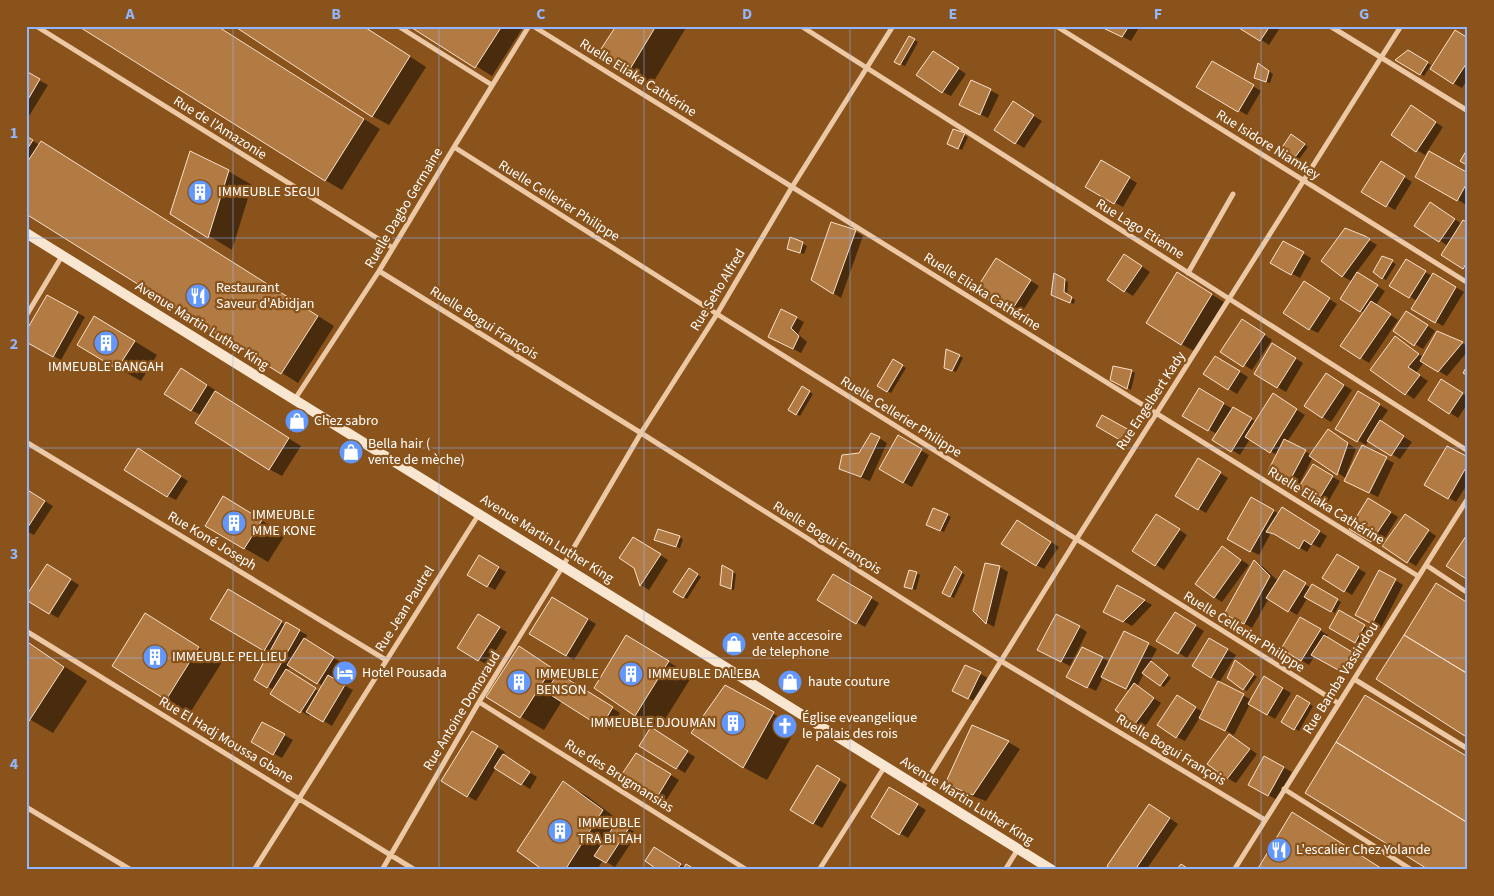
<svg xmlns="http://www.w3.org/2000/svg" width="1494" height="896" viewBox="0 0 1494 896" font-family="'Source Sans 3',sans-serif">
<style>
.shadow{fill:#0007;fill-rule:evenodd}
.building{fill:#b27b44;stroke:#f9e1ca}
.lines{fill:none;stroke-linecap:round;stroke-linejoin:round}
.street{stroke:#ecc8a5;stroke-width:5}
.secondary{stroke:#f9e6d1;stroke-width:10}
.grid{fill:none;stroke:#91b6fe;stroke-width:1;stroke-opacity:0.55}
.labels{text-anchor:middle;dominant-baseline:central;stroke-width:4.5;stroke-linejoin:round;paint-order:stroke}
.street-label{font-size:14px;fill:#fff;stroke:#89531b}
.poi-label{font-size:14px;fill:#fff;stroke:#89531b;text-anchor:start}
.neatline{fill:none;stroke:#91b6fe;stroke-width:2}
.grid-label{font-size:16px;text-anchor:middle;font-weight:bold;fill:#91b6fe}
</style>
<rect width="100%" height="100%" fill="#89531b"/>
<path class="shadow" d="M216 26 380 129 342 190 325 180Z
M363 26 426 67 389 125 372 116Z
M412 26H524L492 76Z
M618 26H687L651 86 627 73Z
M1102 26H1140L1131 41Z
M1242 26H1281L1269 45 1241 27Z
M910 37 918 42 905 66 896 62Z
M1468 39V78L1462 88 1453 83Z
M1408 52 1431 65 1424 76 1397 60Z
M942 57 966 74 951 96 943 92Z
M1213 62 1261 91 1247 115 1198 87Z
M1259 65 1273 74 1270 83 1259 80Z
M26 73 48 85 26 121Z
M972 81 999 95 988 118 969 109Z
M1021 108 1042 121 1024 148 995 130Z
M1419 112 1443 127 1425 155 1417 150Z
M964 135 968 137 962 150 952 145Z
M26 137 40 145 42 142 58 152 334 326 298 383 26 212Z
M1295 138 1308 147 1297 162 1280 151Z
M1102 162 1137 183 1123 207 1087 187Z
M1381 162 1412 182 1395 210 1363 191Z
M228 171 252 185 232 250 172 213Z
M1468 174V200L1465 204 1416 176Z
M1438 208 1462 224H1468V270L1442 255 1448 246 1416 225Z
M855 231 863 236 841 298 812 279Z
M1364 237 1377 245 1356 273 1385 291 1376 305 1398 320 1369 363 1342 346 1364 313 1342 299 1353 282 1342 276Z
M791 238 807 246 804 254 792 250Z
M1283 242 1311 258 1300 278 1272 263Z
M1382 258 1396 264 1386 280 1382 278Z
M1133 260 1150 272 1133 296 1108 280Z
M1406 261 1432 276 1434 274 1464 292 1443 326 1413 308 1417 301 1391 285Z
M1004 264 1039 286 1019 316 977 291Z
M1055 275 1068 282 1067 295 1075 300 1074 304 1056 296Z
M1190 281 1224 302 1194 351 1181 344Z
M1312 288 1337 304 1318 333 1310 329Z
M47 296 85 317 61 360 26 341Z
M1415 317 1435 331 1423 349 1415 344Z
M796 318 804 322 798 334 807 342 801 353 778 341Z
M1250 325 1272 340 1252 370 1222 351Z
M118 331 157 355 141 381 118 368Z
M1438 333 1468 346V351L1447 376 1424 362 1416 373 1428 381 1414 399 1372 369 1403 343 1423 357Z
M1273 345 1303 363 1286 392 1255 374Z
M959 356 963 358 956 372 949 369Z
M1216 357 1248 377 1237 394 1205 374Z
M893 361 906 368 891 393 879 386Z
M1131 371 1135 373 1131 390 1112 379Z
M190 374 215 390 214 392 301 446 282 476 269 469 201 415 191 410Z
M1334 379 1352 390 1331 422 1323 417Z
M1450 385 1468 397V403L1458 418 1429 399Z
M803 388 813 394 800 416 790 410Z
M1199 390 1256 422 1281 400 1305 415 1287 442 1312 455 1336 435 1356 449 1346 475 1348 476 1362 447 1394 463 1378 497 1354 485 1347 479 1313 457 1296 490 1275 479 1277 455 1250 439 1240 455 1214 439 1217 434 1184 415Z
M1359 393 1388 410 1380 422 1412 442 1400 459 1369 440 1366 445 1337 428Z
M1103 416 1134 434 1129 444 1097 426Z
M898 437 929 455 912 487 880 469Z
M879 438 887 443 870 481 849 473 841 469Z
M146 455 188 481 176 500 168 496Z
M1468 459V483L1456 502 1426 485Z
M1199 460 1228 478 1206 513 1177 496Z
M1313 466 1340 481 1328 502 1301 487Z
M26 490 53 506 34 535 26 531Z
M1251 498 1279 514 1282 509 1327 536 1320 548 1312 544 1307 552 1283 538 1271 533 1259 555 1228 539Z
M1369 499 1398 517 1380 546 1350 528Z
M247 511 285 535 268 562 207 526Z
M947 515 951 517 944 532 931 526Z
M1165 520 1187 535 1164 570 1134 550Z
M1413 520 1436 536 1416 566 1408 561Z
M1025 526 1059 547 1044 569 1036 565Z
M658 530 683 539 680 548 659 542Z
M642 543 668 560 649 590 641 585 635 567Z
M1231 553 1249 565 1222 602 1214 597Z
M1337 556 1366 573 1352 595 1324 578Z
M480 557 506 572 495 590 469 575Z
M1254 562 1262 566 1278 581 1284 572 1311 588 1312 586 1341 602 1335 613 1308 597 1297 615 1269 598 1252 628 1226 613Z
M986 564 1000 567 1008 572 994 627 987 623 975 611Z
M47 565 79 585 58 618 26 599Z
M723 567 736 574 734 590 725 587Z
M689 569 701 577 687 599 675 591Z
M958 570 965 575 954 598 943 592Z
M916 573 920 575 916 590 910 588Z
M833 576 879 603 865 627 818 600Z
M1395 580 1403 585 1381 628 1357 615Z
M1118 587 1152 605 1132 626 1105 611Z
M229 591 286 625 287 624 307 635 305 640 342 663 332 679 353 690 332 726 311 713 309 716 301 711 274 690 256 680 271 653 212 618ZM290 666 323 686 320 692 287 672Z
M553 598 596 624 574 660 531 634Z
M1339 612 1372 631 1363 646 1330 627Z
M479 616 507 632 487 665 479 660Z
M1183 618 1204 631 1187 658 1158 640Z
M1301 619 1328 635 1326 638 1359 658 1349 675 1315 656 1309 665 1283 649Z
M1079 627 1087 632 1070 666 1047 654Z
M169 629 222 662 190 713 166 699Z
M1125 632 1157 649 1150 662 1171 678 1164 687 1144 673 1137 687 1161 703 1144 728 1136 723 1130 691 1103 677 1096 691 1076 681 1102 658 1110 662Z
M1210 639 1236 655 1219 683 1252 700 1265 678 1291 693 1275 719 1250 704 1234 735 1200 717 1185 741 1177 737V697L1203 712 1219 681 1194 666Z
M26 642 87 681 53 733 26 717Z
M649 650 692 676 659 729 636 715Z
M1239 664 1257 677 1247 691 1244 689Z
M553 668 575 682 574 684 620 713 610 730 562 701 544 730 521 717Z
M980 674 988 678 976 702 962 695Z
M725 687 797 727 767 780 743 767Z
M1297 697 1313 706 1299 731 1283 722Z
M263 723 293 740 282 758 253 742Z
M473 732 505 752 503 756 537 777 530 789 496 768 476 801 443 781Z
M659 734 695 757 685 773 641 746Z
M1238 740 1257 754 1236 783 1227 778Z
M1008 742 1020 749 986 801 959 791 947 784Z
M636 754 679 780 665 802 622 777Z
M1264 757 1292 772 1277 800 1250 785Z
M817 767 847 785 822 828 791 810Z
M563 783 587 796 637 834 615 867 603 860 597 870H545Z
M890 788 926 810 908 838 873 817Z
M1158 810 1178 824 1146 870H1115Z
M663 853 686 868 693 870H659Z"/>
<path class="building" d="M78 26H217L364 119 325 181Z
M234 26H363L410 56 372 117Z
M409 26H502L475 68Z
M616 26H656L627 74 599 52Z
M1099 26H1129L1122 37Z
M1240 26H1270L1260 41 1239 28Z
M1455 30 1468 38V61L1453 84 1430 69Z
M909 36 915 39 900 65 894 62Z
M1408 50 1428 62 1420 75 1395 60Z
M933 51 959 68 942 93 916 75Z
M1212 61 1254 85 1238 112 1196 87Z
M1258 63 1269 71 1266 82 1254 78Z
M26 71 40 79 26 103Z
M971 80 991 89 980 115 959 105Z
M1013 101 1034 115 1015 144 994 130Z
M1411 105 1436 122 1416 152 1391 135Z
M953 129 965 133 958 149 947 144Z
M1291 134 1305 144 1292 161 1279 152Z
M26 136 33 140 26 151Z
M41 141 318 316 281 374 26 214V164Z
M1468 148V166L1460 161Z
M190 151 229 170 208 238 170 214Z
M1429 151 1468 173V181L1457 201 1415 177Z
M1101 160 1130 177 1114 204 1085 187Z
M1381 161 1405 176 1386 207 1361 192Z
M1430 202 1455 219 1439 242 1414 226Z
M1463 220 1468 223V261L1463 269 1441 255Z
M831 222 856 230 833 294 811 280Z
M1345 228 1365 236 1370 239 1342 277 1321 261Z
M790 237 803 242 800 253 787 249Z
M1283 241 1304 252 1291 275 1270 263Z
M1124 254 1142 266 1124 292 1107 280Z
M1382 256 1393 260 1382 279 1373 272Z
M996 258 1031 280 1010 313 975 291Z
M1406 259 1426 271 1409 298 1389 286Z
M1177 272 1212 294 1181 345 1146 323Z
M1357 272 1378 285 1360 312 1340 299Z
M1054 273 1065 279 1064 292 1072 297 1070 303 1051 295Z
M1433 273 1456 287 1435 323 1411 309Z
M1304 281 1330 298 1309 330 1283 313Z
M47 295 78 312 53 357 26 342V331Z
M1371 301 1391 314 1360 359 1340 346Z
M781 309 797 317 791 328 799 336 793 349 768 337Z
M1406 311 1428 325 1414 346 1393 331Z
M94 316 135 341 117 369 77 345Z
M1242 319 1265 334 1243 367 1220 352Z
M1437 331 1463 342 1438 372 1420 361Z
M1395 336 1419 354 1408 367 1420 375 1405 395 1370 370Z
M1272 343 1296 358 1277 388 1254 374Z
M946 349 960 355 952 371 944 368Z
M1215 356 1240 371 1228 390 1203 374Z
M893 359 903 365 887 392 877 386Z
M1468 364V376L1463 373Z
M1113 366 1132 370 1127 389 1110 380Z
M181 368 207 385 191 411 164 394Z
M1326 373 1344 385 1322 418 1304 406Z
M1441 379 1463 393 1449 414 1428 400Z
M802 386 810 391 796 415 788 410Z
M1199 388 1224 403 1208 431 1182 416Z
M215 391 289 438 269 470 195 423Z
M1358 391 1380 404 1357 442 1335 429Z
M1273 393 1297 409 1270 453 1245 437Z
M1233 407 1252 418 1231 452 1212 440Z
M1102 415 1131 431 1125 443 1096 426Z
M1380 420 1404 436 1391 456 1367 441Z
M1328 429 1348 443 1337 475 1309 456Z
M871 433 880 437 861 477 839 469 842 455 859 453Z
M898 435 922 449 903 483 879 469Z
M1284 439 1306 450 1287 486 1266 475Z
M1362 445 1387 457 1369 493 1344 481Z
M1447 446 1468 457V464L1448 499 1424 485Z
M138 448 181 476 167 497 124 470Z
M1198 458 1221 472 1198 510 1175 496Z
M1313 464 1333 476 1319 499 1299 487Z
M26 489 45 501 26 530Z
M223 496 262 520 244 549 205 526Z
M1251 497 1274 510 1250 552 1227 539Z
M1368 498 1391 512 1371 542 1349 529Z
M1282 507 1320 531 1311 545 1304 540 1299 549 1274 534 1266 532Z
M933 508 948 514 940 531 926 525Z
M1156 514 1180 529 1155 566 1132 551Z
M1405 514 1429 530 1407 563 1382 546Z
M1017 520 1051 542 1036 566 1001 544Z
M658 529 680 536 676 547 654 540Z
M1468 533V580L1446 566Z
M633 537 661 554 640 586 634 568 619 558Z
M1222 546 1241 560 1214 598 1195 584Z
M1337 554 1359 567 1344 592 1322 578Z
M479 555 499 567 487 587 467 575Z
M1254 560 1270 576 1244 624 1224 614Z
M985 563 1000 566 986 624 973 611Z
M47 564 71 579 49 614 26 600V596Z
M722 565 733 571 731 589 720 585Z
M955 566 962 572 950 597 942 593Z
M689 568 698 574 683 598 673 592Z
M909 570 917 572 912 589 904 587Z
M1284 570 1306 583 1288 612 1266 598Z
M1379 570 1396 579 1372 624 1355 615Z
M833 574 872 597 856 624 817 600Z
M1436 583 1468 603V674L1404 635Z
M1312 584 1338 599 1331 612 1304 597Z
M1117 585 1145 600 1123 622 1103 612Z
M228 589 282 621 264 651 210 619Z
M552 597 588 619 566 656 529 634Z
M1339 610 1365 625 1355 643 1329 628Z
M1175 612 1196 625 1178 654 1156 641Z
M145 613 199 647 166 700 112 666Z
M478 614 500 627 478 661 457 648Z
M1056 614 1080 626 1061 662 1037 650Z
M1300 617 1321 629 1301 661 1281 649Z
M286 622 300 630 267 688 254 680Z
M1124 631 1149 643 1126 689 1101 677Z
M626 635 669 661 635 716 594 688Z
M1324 635 1352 652 1340 671 1311 655Z
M1404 635 1468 674V738L1376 679Z
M304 638 334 657 317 684 287 665Z
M1209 638 1228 649 1211 678 1192 666Z
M26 641 64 667 29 721 26 719Z
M519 646 552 668 520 718 486 697Z
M1082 647 1103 657 1087 688 1066 677Z
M1235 660 1254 674 1243 690 1227 678Z
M1151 661 1168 675 1160 686 1142 673Z
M965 665 981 672 968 699 952 691Z
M286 669 316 688 300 713 270 694Z
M558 673 613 707 601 727 546 692Z
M328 675 345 685 323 722 306 712Z
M1264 676 1283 688 1267 715 1248 704Z
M1218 681 1244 694 1225 731 1199 718Z
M1134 683 1154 698 1135 724 1115 710Z
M725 685 774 712 743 768 691 733Z
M1177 695 1196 707 1176 738 1157 725Z
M1297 695 1310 703 1294 730 1281 722Z
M1365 695 1468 757V823L1336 742Z
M262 722 285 734 273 755 251 742Z
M972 725 1009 741 973 795 945 784Z
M651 727 688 751 676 769 639 746Z
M472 731 498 746 467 797 441 781Z
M1229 734 1250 749 1227 779 1207 764Z
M1336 742 1468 823V870H1429L1305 793Z
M636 753 671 774 656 799 620 777Z
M503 754 530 772 521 785 494 768Z
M1264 756 1284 767 1268 796 1248 785Z
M817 765 840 779 813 824 790 810Z
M563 781 603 810 565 870H543L517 851Z
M889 787 918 804 899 835 871 817Z
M1149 804 1170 818 1135 870H1113L1107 866Z
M1292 812 1384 870H1257Z
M618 820 629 828 606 863 594 856Z
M654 847 681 864 677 870H658L645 861Z
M686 864 696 870H683Z
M1181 864 1190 870H1176Z"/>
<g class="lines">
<path class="street" d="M36 26 393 248
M398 26 492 85
M533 26 1418 576
M801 26 1468 451
M1056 26 1468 283
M1330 26 1468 111
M454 147 717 314 1338 703
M379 271 641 433 1001 661 1265 820
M1188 273 1233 194
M26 316 62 256
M295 399 379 271 454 147 529 26
M26 442 386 660
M1426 565 1468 593
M26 631 415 870
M1354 679 1468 749
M479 702 747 870
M922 788 1076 540 1229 299 1401 26
M1284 789 1412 870
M26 807 131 870
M254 870 479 514
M382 870 479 702 563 566 641 433 717 314 792 187 893 26
M819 870 885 766
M1005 870 1018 849
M1234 870 1468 498"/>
<path class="secondary" d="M26 233 1052 870"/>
</g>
<path class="grid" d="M233 26V870M439 26V870M644 26V870M850 26V870M1055 26V870M1261 26V870M26 238H1468M26 448H1468M26 658H1468"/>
<defs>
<symbol id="building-disc" viewBox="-11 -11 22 22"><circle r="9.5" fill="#6297fd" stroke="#89531b"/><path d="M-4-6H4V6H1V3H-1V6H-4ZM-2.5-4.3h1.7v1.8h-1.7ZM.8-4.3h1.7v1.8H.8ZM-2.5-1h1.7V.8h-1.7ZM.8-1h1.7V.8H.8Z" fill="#fff"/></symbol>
<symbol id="restaurant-disc" viewBox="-11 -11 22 22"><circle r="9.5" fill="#6297fd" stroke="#89531b"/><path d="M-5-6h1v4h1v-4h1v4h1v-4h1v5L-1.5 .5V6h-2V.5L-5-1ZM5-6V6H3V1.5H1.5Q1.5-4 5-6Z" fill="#fff"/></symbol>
<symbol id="shop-disc" viewBox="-11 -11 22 22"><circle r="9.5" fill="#6297fd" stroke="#89531b"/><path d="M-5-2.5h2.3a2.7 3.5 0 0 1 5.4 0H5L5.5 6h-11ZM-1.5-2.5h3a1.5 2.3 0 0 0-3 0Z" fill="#fff"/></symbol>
<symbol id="hotel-disc" viewBox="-11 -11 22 22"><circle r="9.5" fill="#6297fd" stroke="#89531b"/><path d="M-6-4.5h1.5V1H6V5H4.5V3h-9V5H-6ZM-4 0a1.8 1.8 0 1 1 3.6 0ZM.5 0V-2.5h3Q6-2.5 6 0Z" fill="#fff"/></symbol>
<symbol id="church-disc" viewBox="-11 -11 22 22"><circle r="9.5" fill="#6297fd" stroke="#89531b"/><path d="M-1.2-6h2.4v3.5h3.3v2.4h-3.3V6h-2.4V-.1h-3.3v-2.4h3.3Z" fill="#fff"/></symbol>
</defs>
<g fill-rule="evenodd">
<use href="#building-disc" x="186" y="178" width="28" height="28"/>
<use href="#restaurant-disc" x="184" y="282" width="28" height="28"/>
<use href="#building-disc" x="92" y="329" width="28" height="28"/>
<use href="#shop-disc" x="283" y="407" width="28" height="28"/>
<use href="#shop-disc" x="337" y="438" width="28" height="28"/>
<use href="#building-disc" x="220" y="509" width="28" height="28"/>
<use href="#shop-disc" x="720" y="630" width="28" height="28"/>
<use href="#building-disc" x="141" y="643" width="28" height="28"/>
<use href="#hotel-disc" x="331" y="659" width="28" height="28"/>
<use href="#building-disc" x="617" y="660" width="28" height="28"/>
<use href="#building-disc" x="505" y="668" width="28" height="28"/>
<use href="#shop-disc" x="776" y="668" width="28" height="28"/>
<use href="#building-disc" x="719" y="709" width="28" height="28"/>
<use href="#church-disc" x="771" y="712" width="28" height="28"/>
<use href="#building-disc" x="546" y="817" width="28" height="28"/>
<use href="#restaurant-disc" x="1265" y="836" width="28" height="28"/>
</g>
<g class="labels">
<g class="street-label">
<text transform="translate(638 78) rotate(32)">Ruelle Eliaka Cathérine</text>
<text transform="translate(220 128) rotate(32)">Rue de l'Amazonie</text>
<text transform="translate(1268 145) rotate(32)">Rue Isidore Niamkey</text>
<text transform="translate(559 201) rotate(32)">Ruelle Cellerier Philippe</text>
<text transform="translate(404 208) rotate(-59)">Ruelle Dagbo Germaine</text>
<text transform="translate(1140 229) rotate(32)">Rue Lago Etienne</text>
<text transform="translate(718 290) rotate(-59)">Rue Seho Alfred</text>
<text transform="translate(982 292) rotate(32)">Ruelle Eliaka Cathérine</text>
<text transform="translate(484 323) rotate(32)">Ruelle Bogui François</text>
<text transform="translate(202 326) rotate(32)">Avenue Martin Luther King</text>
<text transform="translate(1151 401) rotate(-57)">Rue Engelbert Kady</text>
<text transform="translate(901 417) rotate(32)">Ruelle Cellerier Philippe</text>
<text transform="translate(1326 506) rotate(32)">Ruelle Eliaka Cathérine</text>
<text transform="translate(827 538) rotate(32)">Ruelle Bogui François</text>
<text transform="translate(547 539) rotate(32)">Avenue Martin Luther King</text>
<text transform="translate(212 541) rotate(31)">Rue Koné Joseph</text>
<text transform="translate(405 609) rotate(-58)">Rue Jean Pautrel</text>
<text transform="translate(1244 632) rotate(32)">Ruelle Cellerier Philippe</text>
<text transform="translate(1341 678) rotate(-58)">Rue Bamba Vassindou</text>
<text transform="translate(462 711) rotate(-59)">Rue Antoine Domoraud</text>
<text transform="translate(226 740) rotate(31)">Rue El Hadj Moussa Gbane</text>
<text transform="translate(1171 750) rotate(31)">Ruelle Bogui François</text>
<text transform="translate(619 776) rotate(32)">Rue des Brugmansias</text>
<text transform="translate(967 801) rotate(32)">Avenue Martin Luther King</text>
</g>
<g class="poi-label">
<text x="218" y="192">IMMEUBLE SEGUI</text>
<text x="216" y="288">Restaurant<tspan x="216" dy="16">Saveur d'Abidjan</tspan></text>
<text x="106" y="367" text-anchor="middle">IMMEUBLE BANGAH</text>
<text x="314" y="421">Chez sabro</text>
<text x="368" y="444">Bella hair (<tspan x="368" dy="16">vente de mèche)</tspan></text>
<text x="252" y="515">IMMEUBLE<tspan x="252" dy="16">MME KONE</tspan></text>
<text x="752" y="636">vente accesoire<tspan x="752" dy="16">de telephone</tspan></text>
<text x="172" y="657">IMMEUBLE PELLIEU</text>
<text x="362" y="673">Hotel Pousada</text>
<text x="536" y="674">IMMEUBLE<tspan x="536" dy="16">BENSON</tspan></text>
<text x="648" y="674">IMMEUBLE DALEBA</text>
<text x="808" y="682">haute couture</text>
<text x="802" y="718">Église eveangelique<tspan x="802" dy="16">le palais des rois</tspan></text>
<text x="716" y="723" text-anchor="end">IMMEUBLE DJOUMAN</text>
<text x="578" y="823">IMMEUBLE<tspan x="578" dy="16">TRA BI TAH</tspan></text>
<text x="1296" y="850">L'escalier Chez Yolande</text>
</g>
</g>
<rect width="1494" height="896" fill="none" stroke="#89531b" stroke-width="55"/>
<rect x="28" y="28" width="1438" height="840" class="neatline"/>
<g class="grid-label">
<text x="130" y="19">A</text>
<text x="336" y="19">B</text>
<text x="541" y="19">C</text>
<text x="747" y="19">D</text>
<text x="953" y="19">E</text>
<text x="1158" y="19">F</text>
<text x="1364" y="19">G</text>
<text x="14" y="138">1</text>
<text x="14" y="349">2</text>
<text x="14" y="559">3</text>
<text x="14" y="769">4</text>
</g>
</svg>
